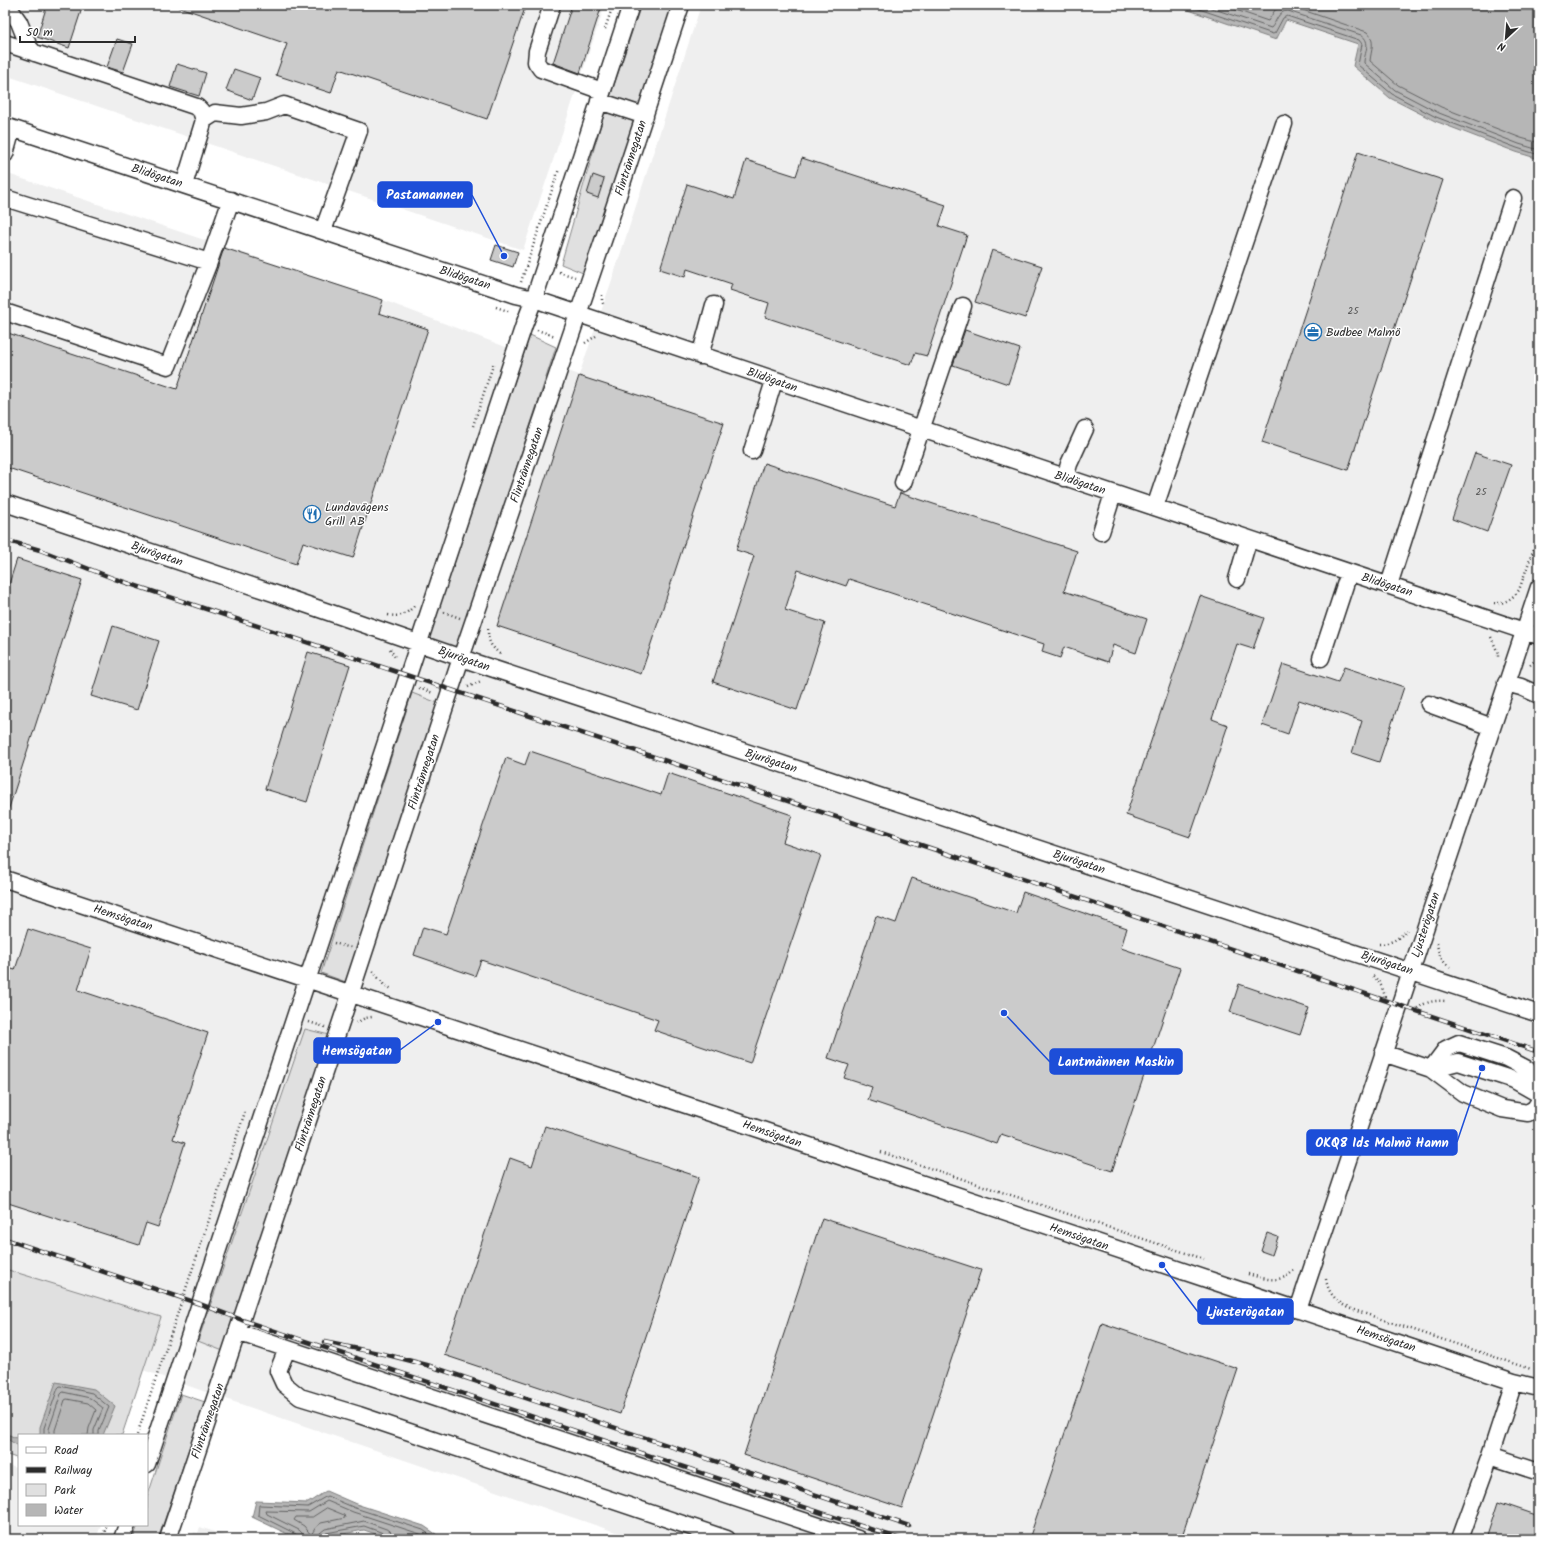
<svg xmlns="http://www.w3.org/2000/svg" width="1544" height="1544" viewBox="0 0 1544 1544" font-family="Kalam,sans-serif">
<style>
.built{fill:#efefef}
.green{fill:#e0e0e0;stroke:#868686}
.water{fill:#b6b6b6;stroke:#7e7e7e}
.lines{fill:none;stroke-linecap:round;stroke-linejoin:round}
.shore{stroke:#636363;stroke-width:1}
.building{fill:#cbcbcb;stroke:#2b2b2b}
.minor-casing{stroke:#2b2b2b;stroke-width:19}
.path{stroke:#2b2b2b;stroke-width:2.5;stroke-dasharray:1 3;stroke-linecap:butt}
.minor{stroke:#fff;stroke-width:16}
.rail-casing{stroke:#2b2b2b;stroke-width:4.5}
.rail{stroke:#fff;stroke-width:3;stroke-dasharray:9;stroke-linecap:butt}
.labels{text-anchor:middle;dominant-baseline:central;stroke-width:3;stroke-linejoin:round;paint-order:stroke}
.number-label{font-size:10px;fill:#535353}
.street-label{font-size:12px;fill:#2b2b2b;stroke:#fff}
.poi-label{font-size:12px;fill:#2b2b2b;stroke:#fff;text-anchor:start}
.leader{fill:none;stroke:#1d4ed8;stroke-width:1.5}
.callout-dot{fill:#1d4ed8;stroke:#fff;stroke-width:1.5}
.callout{fill:#1d4ed8;stroke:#1d4ed8;stroke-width:1.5}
.callout-label{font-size:13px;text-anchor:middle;font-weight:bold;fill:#fff}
</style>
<rect width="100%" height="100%" fill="#fff"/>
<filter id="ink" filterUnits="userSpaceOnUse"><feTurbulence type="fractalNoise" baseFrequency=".025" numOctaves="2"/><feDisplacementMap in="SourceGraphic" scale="8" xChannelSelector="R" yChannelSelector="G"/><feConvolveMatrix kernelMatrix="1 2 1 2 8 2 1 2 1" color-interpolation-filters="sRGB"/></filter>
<g filter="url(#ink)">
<path class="built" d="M5 5H605L523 250 5 75Z
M701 5H1174L1276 40 1286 20 1358 44 1353 66 1390 98 1435 121 1516 152 1539 159V1539H636L249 1407 5 1322V173L383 300 579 375 613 277Z
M5 1464 19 1469V1525H101L96 1539H5Z
M200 1527 235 1539H192L194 1532 198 1533Z"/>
<path class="green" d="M641 5H673L640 106 610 97Z
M605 110 635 119 583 273 561 264Z
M530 335 556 347 457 649 429 639Z
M412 693 438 703 346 982 321 973Z
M305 1029 329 1035 223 1351 198 1341Z
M5 1269 161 1317 122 1435H19V1459L5 1454Z
M181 1394 205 1402 158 1539H133L138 1525H147V1498Z"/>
<path class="water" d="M1174 5H1539V159L1516 152 1435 121 1390 98 1353 66 1358 44 1286 20 1276 40Z
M56 1382 94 1389 115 1406 103 1435H40V1427Z
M5 1432 9 1435 19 1439V1446L5 1438Z
M326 1491 356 1504 424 1526 440 1537 471 1536 477 1539H390L364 1530 317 1539H298L252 1517 256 1501 308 1503Z"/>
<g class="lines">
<path class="shore" d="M1187 5 1273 34 1275 33 1283 18 1287 16 1359 40 1362 44 1358 65 1392 94 1436 117 1517 148 1539 155
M1202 5 1271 28C1277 22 1277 11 1288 11L1361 35C1372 42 1364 53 1364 63L1395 90 1439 113 1519 144 1539 150
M1221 5 1268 21 1275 10 1285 5
M1288 5 1367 32C1376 41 1371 50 1370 61L1398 85 1441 107 1521 138 1539 143
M44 1435V1428L58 1388 60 1386 92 1393 109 1407 99 1431V1435
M49 1435V1429L61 1394 63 1392 90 1398 103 1408 94 1430V1435
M55 1435V1430L65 1400 67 1399 88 1403 96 1410 89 1428 88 1435
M327 1508 344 1515 345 1518 321 1523 316 1527 311 1535 304 1526 294 1520 296 1517H312Z
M298 1539 296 1534 258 1515 259 1505 308 1507 327 1496 355 1508 423 1530 436 1539
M303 1539 302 1533 299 1530 267 1514 266 1511 309 1512 327 1501 353 1512 420 1534 427 1539
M318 1539 320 1533 325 1529 364 1521 389 1530 393 1534 394 1539
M323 1539 324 1535 326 1533 364 1526 386 1534 389 1539"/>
</g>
<path class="building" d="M47 5H83L69 48 37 37Z
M179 5H526L487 119 339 69 331 93 276 75 287 44 179 7Z
M572 5H602L580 73 553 63Z
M117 39 133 44 123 72 107 67Z
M177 64 206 73 199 96 170 87Z
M234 69 260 78 252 100 226 90Z
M1358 152 1443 180 1348 470 1262 442Z
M802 158 946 205 939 226 967 235 927 356 915 353 911 365 765 317 769 303 730 290 732 284 687 269 685 277 660 269 687 184 734 199 746 160 796 176Z
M593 175 604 179 598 198 587 194Z
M496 245 518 252 513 267 491 260Z
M224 248 383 300 379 313 428 329 353 558 303 542 296 564 5 467V332L177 389Z
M992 250 1042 266 1025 318 975 302Z
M965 330 1020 349 1008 384 953 365Z
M579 376 724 423 641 674 497 626Z
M1475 453 1511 465 1487 532 1452 519Z
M764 463 895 506 900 493 1077 551 1064 591 1147 619 1136 653 1113 645 1108 662 1064 647 1060 658 1042 652 1044 644 849 579 846 586 798 570 785 610 825 623 797 710 713 682 754 556 736 550Z
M17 559 82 580 8 811H5V596Z
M1200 596 1264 618 1253 649 1237 644 1212 719 1228 725 1190 837 1126 815Z
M113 626 159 641 137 710 91 696Z
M308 652 350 665 307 802 265 789Z
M1283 664 1338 682 1344 667 1404 687 1379 762 1352 753 1362 721 1299 700 1288 734 1262 725Z
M530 751 661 795 668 773 792 815 783 842 821 855 750 1063 654 1030 658 1020 481 960 475 976 414 955 423 927 446 934 506 758 525 765Z
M912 878 1016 913 1023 892 1127 928 1121 948 1180 968 1112 1171 1001 1134 997 1144 868 1100 872 1087 844 1078 849 1065 828 1058 876 916 896 923Z
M28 929 91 949 78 990 208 1033 173 1139 185 1143 158 1227 146 1223 139 1245 5 1202V967L15 970Z
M1239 984 1309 1008 1300 1035 1230 1012Z
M545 1126 699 1177 620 1414 444 1355 510 1158 532 1166Z
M822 1218 981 1270 902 1508 744 1455Z
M1267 1233 1278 1237 1272 1255 1261 1251Z
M1102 1323 1238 1369 1181 1539H1029Z
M1498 1502 1539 1516V1539H1486Z"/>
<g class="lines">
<defs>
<path id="minor" d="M7 5 19 22 29 47 34 53
M552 5 537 51 536 62 541 69 602 91
M5 43 197 107 201 111 204 120 184 185
M599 101 645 116
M204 120 215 113 241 116 266 112 284 105 359 131 323 231
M5 126 516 295 534 299 1539 636
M5 154 12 129
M5 198 209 262 231 200
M5 312 168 366 209 262
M700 356 714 305
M752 451 774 381
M1065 478 1069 464 1085 429
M903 483 963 306
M5 503 273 593 476 663 1539 1014
M1155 507 1284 124
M1101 532 1113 494
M1237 579 1246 548 1250 540
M1389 585 1513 198
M1321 658 1349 573
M1506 683 1521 687 1539 695
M1429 704 1492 727
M5 879C509 1044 1011 1214 1514 1382L1539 1388
M1383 1053 1431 1069 1463 1093 1502 1109 1528 1113 1535 1108 1539 1102
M1431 1069 1446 1049 1459 1043 1506 1058 1527 1069 1539 1084
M1431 1069 1458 1062 1514 1080 1537 1093 1539 1098
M1298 1310 1539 587
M237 1332 858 1539
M287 1349 278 1371 284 1384 300 1397 359 1415 727 1539
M1490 1456 1539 1472
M147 1464 524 325 534 299 631 5
M122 1539 127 1525
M168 1539 351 992 461 658 606 232 681 5
M1460 1539 1490 1456 1514 1382"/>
</defs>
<use href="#minor" class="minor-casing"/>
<path class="path" d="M605 29 613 5
M559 272 575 277
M521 282 559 169
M602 295V301L604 306
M496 307 511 312
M537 330 555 336
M585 343 596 336
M473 426 494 362
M1494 603C1505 604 1513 598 1519 590L1539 534
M444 612 460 618
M388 615C400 617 406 615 414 606
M488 629C488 642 490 645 500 654
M1491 637 1498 653V658
M390 649 396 659
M1530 665 1539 657
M468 687 481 681
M419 688 433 693
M334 943 351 948
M1437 943C1438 953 1441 961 1450 967
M1379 944C1390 944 1399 939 1407 930
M373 971 384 985 392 989
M1373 976C1380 982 1384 989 1385 999
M1414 1011C1424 1002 1433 1000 1446 1001
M309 1022 325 1027
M356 1023 365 1018 372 1017
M881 1152 1204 1259
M1248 1274C1265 1279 1281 1285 1295 1269
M1326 1279C1328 1293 1336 1301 1348 1308L1531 1369
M137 1435 245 1112
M102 1539 107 1525"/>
<use href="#minor" class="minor"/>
<defs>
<path id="rail" d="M5 540 40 550 115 579 897 837 1539 1052
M5 1239 200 1304 242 1320 900 1539
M324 1342 388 1355 427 1365 909 1526"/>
</defs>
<use href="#rail" class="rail-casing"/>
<use href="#rail" class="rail"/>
</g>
</g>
<defs>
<symbol id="office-ring" viewBox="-11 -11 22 22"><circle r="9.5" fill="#fff" stroke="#1f6fb2" stroke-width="1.5"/><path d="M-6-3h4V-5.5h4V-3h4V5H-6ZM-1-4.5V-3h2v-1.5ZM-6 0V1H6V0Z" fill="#1f6fb2"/></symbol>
<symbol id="restaurant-ring" viewBox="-11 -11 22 22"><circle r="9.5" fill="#fff" stroke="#1f6fb2" stroke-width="1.5"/><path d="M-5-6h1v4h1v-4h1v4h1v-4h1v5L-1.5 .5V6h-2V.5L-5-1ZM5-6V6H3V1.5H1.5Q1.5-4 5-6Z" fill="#1f6fb2"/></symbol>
</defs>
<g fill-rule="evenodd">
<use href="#office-ring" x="1303" y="322" width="20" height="20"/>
<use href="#restaurant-ring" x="302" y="504" width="20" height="20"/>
</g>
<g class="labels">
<g class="number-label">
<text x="1353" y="311">25</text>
<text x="1481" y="492">25</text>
</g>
<g class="street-label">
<text transform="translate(631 158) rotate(-72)">Flintrännegatan</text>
<text transform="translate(157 176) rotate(18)">Blidögatan</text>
<text transform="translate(465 278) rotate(18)">Blidögatan</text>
<text transform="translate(772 380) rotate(19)">Blidögatan</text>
<text transform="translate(527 465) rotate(-71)">Flintrännegatan</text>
<text transform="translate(1080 483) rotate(18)">Blidögatan</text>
<text transform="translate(157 554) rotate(19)">Bjurögatan</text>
<text transform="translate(1387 585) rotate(18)">Blidögatan</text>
<text transform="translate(464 659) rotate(19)">Bjurögatan</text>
<text transform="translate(771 761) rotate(18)">Bjurögatan</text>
<text transform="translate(424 772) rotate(-72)">Flintrännegatan</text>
<text transform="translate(1079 862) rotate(18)">Bjurögatan</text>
<text transform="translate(123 918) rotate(18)">Hemsögatan</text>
<text transform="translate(1426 925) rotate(-72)">Ljusterögatan</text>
<text transform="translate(1387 963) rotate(18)">Bjurögatan</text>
<text transform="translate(311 1114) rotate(-72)">Flintrännegatan</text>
<text transform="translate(772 1134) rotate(19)">Hemsögatan</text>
<text transform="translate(1079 1237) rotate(19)">Hemsögatan</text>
<text transform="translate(1386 1339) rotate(18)">Hemsögatan</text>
<text transform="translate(208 1421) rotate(-71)">Flintrännegatan</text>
</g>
<g class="poi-label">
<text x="1326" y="332">Budbee Malmö</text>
<text x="325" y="507">Lundavägens<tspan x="325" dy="14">Grill AB</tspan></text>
</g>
</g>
<path class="leader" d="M504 256L472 195M438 1022L400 1050M1004 1013L1050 1062M1482 1068L1457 1142M1162 1265L1198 1312"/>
<g class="callout-dot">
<circle cx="504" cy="256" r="4"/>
<circle cx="438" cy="1022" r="4"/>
<circle cx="1004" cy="1013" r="4"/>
<circle cx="1482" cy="1068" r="4"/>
<circle cx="1162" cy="1265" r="4"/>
</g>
<g class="callout">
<rect x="378" y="182" width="94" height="25" rx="4"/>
<rect x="314" y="1038" width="86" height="25" rx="4"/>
<rect x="1050" y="1049" width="132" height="25" rx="4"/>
<rect x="1307" y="1130" width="150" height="25" rx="4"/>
<rect x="1198" y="1299" width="95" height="25" rx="4"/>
</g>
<g class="callout-label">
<text x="425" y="199">Pastamannen</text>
<text x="357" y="1055">Hemsögatan</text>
<text x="1116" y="1066">Lantmännen Maskin</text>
<text x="1382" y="1147">OKQ8 Ids Malmö Hamn</text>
<text x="1245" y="1316">Ljusterögatan</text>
</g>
<rect width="1544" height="1544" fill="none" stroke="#fff" stroke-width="20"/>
<rect x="10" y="10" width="1524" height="1524" fill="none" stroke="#2b2b2b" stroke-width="1.5" filter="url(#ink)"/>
<rect x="18" y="1434" width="130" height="92" fill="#ffffff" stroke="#aaaaaa"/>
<rect x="26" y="1447" width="20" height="6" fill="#ffffff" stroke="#aaaaaa"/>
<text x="54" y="1454" font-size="12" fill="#2b2b2b">Road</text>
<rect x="26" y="1467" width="20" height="6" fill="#2b2b2b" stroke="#aaaaaa"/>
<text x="54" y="1474" font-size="12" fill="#2b2b2b">Railway</text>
<rect x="26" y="1484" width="20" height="12" fill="#e0e0e0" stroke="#aaaaaa"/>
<text x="54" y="1494" font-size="12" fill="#2b2b2b">Park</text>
<rect x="26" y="1504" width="20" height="12" fill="#b6b6b6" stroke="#aaaaaa"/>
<text x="54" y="1514" font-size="12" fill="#2b2b2b">Water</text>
<g transform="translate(1506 38) rotate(206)" stroke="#ffffff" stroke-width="3" paint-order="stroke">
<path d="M0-3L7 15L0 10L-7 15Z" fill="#2b2b2b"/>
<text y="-6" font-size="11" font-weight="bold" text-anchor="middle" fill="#2b2b2b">N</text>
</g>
<path d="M20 36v6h115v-6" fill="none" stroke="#2b2b2b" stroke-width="2"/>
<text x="26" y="36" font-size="12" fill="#2b2b2b" stroke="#ffffff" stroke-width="3" paint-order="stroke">50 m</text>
</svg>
